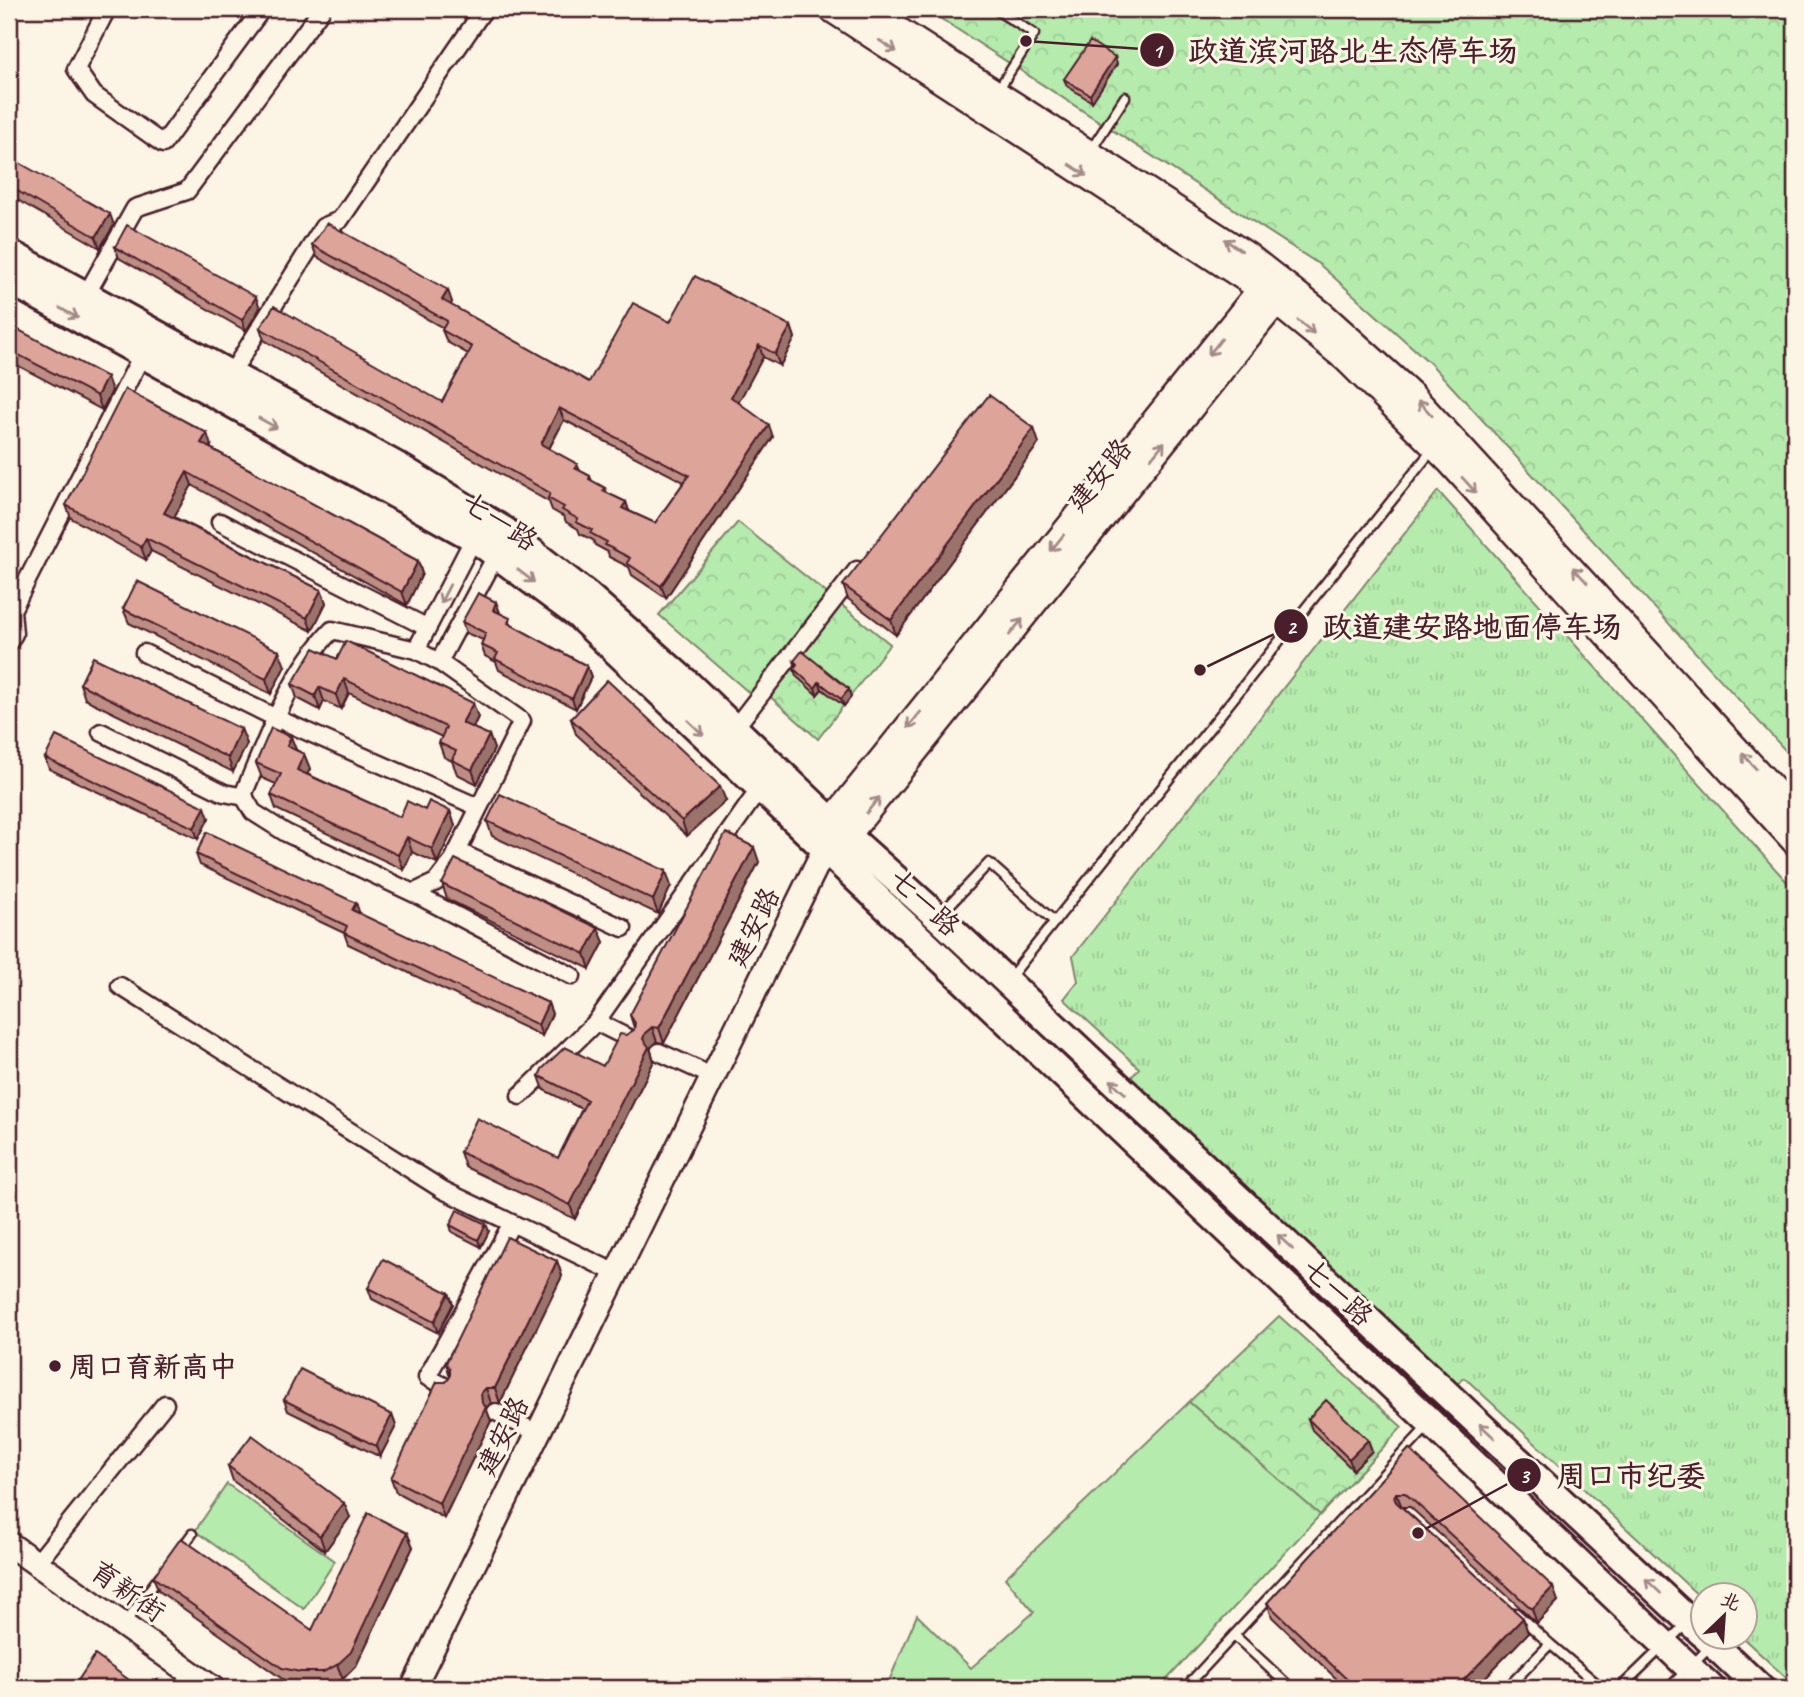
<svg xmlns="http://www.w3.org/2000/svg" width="1804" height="1697" viewBox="0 0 1804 1697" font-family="Caveat,'LXGW WenKai TC',sans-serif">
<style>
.grass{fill:url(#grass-tufts);stroke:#80856c;stroke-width:2}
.forest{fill:url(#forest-crowns);stroke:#80856c;stroke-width:2}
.garden{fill:#b5ebad;stroke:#80856c;stroke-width:2}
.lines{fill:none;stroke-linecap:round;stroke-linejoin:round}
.lane-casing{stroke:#4a1f2b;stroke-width:13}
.street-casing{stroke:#4a1f2b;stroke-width:21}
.secondary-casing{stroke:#4a1f2b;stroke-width:28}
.primary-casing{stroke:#4a1f2b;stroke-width:32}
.lane{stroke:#fcf5e5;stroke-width:8}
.street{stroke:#fcf5e5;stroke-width:16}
.secondary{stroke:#fcf5e5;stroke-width:23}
.primary{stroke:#fcf5e5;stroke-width:26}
.wall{fill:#be8d84;stroke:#4a1f2b;stroke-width:2;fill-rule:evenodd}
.shaded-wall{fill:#9b736b;stroke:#4a1f2b;stroke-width:2}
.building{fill:#dda499;stroke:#4a1f2b;stroke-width:2;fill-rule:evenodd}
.oneway{stroke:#a38a88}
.poi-dot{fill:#4a1f2b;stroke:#fcf5e5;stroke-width:2.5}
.labels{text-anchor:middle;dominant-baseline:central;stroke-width:6;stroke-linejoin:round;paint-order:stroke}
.street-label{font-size:28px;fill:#4a1f2b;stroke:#fcf5e5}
.poi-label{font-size:28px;font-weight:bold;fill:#4a1f2b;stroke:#fcf5e5;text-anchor:start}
.leader{fill:none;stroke:#4a1f2b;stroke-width:2.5}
.callout-dot{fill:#4a1f2b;stroke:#fcf5e5;stroke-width:2.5}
.mark-label{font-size:21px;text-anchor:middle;font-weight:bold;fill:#fff}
.callout-label{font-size:30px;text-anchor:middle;font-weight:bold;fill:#4a1f2b;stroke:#fcf5e5;stroke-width:6;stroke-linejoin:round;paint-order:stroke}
</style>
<defs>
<pattern id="grass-tufts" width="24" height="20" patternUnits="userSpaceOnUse" patternTransform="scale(1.75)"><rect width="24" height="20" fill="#b5ebad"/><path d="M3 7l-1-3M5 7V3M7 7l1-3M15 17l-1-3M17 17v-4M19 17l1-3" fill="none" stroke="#9dc995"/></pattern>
<pattern id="forest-crowns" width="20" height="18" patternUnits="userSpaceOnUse" patternTransform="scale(1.75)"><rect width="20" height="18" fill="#b5ebad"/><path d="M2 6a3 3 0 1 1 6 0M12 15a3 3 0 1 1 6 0" fill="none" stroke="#9dc995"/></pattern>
</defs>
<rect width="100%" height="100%" fill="#fcf5e5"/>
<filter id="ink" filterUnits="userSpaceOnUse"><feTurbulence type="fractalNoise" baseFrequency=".0143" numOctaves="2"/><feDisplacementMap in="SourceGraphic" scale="14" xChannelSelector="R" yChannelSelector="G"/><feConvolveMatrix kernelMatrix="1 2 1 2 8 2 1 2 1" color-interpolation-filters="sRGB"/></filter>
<g filter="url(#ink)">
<path class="grass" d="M1438 491 1795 891V1686L1743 1638 1744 1596H1702V1599L1465 1378 1454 1386 1131 1078 1139 1068 1064 999 1078 981 1073 956Z"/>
<path class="forest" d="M926 9H1795V761L1431 364 1320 265Z
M738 522 890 644 818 739 767 694 761 703 659 615Z
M1279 1316 1402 1427 1320 1515 1189 1402Z"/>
<path class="garden" d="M1189 1402 1320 1515 1159 1688H886L917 1615 971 1668 1034 1612 1005 1578Z
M227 1484 335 1561 304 1609 195 1531Z"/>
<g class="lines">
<defs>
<path id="lane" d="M995 9 1034 34 998 90
M1091 150 1125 97
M942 913 989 863 1055 922
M1008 980 1433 449
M181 1549 192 1534
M1516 1613 1550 1644
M124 1624 160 1576
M1234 1635 1291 1688
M1185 1688 1429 1425
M1507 1688 1550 1644 1602 1688
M1620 1688 1687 1623
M1669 1688 1711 1646"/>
<path id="street" d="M107 9 76 69 94 95 163 144 262 9
M86 295 135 208 187 191 322 9
M231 374 323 227 340 220 484 9
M220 522 428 628
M332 630 416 650 439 662 522 721 453 860 436 882 413 893 286 833 253 812 243 795C267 739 289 675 332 630Z
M9 642 14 634 12 610 143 353
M416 650 474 538
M144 653 276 718 478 807
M439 662 497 554
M734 729 857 570
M101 732 224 793 245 797
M457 851 623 928
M413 893 572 976
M120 986 443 1190 616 1273
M630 1039 596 1022 758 791
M659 1052 712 1076
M520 1096 596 1022
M446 1387 427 1377 512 1223
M496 1412 537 1433
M37 1563 165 1404"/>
<path id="secondary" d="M830 9 1254 285 1346 360 1449 462 1795 843
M867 9 1248 255 1322 313 1413 395 1795 812
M833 845 848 836 1284 293
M9 1544 212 1688
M413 1688 824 850 831 821 1272 274"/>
<path id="primary" d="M9 253 397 466 505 531 587 595 689 685 831 821 938 917 1702 1633
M9 280 474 538 578 615 1711 1688
M1707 1638 1760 1688"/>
</defs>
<use href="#lane" class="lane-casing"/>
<use href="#street" class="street-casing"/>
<use href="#secondary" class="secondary-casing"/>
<use href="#primary" class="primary-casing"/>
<use href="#lane" class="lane"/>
<use href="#street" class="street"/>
<use href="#secondary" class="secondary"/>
<use href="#primary" class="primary"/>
</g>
<path class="wall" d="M1115 57 1117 64 1092 102 1067 86 1064 79Z
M9 157 114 225 100 248 9 195Z
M312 245 452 302 451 305 589 382 670 322 791 326 795 338 780 366 763 357 738 402 773 437 666 598 632 575 629 567 609 557 608 552 595 545 593 540 580 534 578 529 566 522 564 517 552 510 549 502 264 340 260 328 442 402 468 354 447 342 442 330 443 328 317 257ZM564 420 684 482 655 523 629 511 626 502 607 493 605 488 592 481 590 476 580 471 577 464 549 449Z
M115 247 260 308 246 331 119 258Z
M9 330 112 391 102 410 9 361Z
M1039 443 896 635 848 599 843 585Z
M211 446 210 448 418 561 422 574 407 605 192 485 174 517 321 590 326 603 312 631 151 551 146 560 71 518 66 505Z
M496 602 500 613 513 626 587 666 591 677 576 709 499 670 496 662 485 656 481 645 483 640 466 633 462 622Z
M123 609 285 666 271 694 129 623Z
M337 659 478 717 473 728 489 735 494 749 477 784 457 774 452 761 444 757 439 743 442 737 349 693 341 709 324 701 320 710 297 698 292 684Z
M794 661 851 697 844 706 822 689 817 695 796 676 794 669 796 667Z
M80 684 241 729 247 744 233 772 85 699Z
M571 719 726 801 687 836 576 734Z
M291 737 296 750 304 754 310 769 307 774 400 817 425 810 450 811 455 826 437 863 412 852 404 870 276 809 271 795 276 784 262 778 256 763Z
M45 758 209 818 198 839 49 769Z
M487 821 671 886 658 914 492 836Z
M196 854 356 903 359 914 548 1003 552 1014 542 1036 348 944 344 933 200 865Z
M759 862 664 1043 657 1042 650 1047 654 1061 575 1219 465 1167 460 1152 558 1158 582 1109 544 1090 539 1076 603 1066 626 1035 634 1030V1028L630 1015Z
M442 884 604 942 590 969 447 899Z
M450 1225 489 1231 481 1247 452 1232Z
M557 1261 562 1276 500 1403H491L486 1408 491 1421 444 1518 396 1492 391 1478 446 1382 450 1377 446 1363Z
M368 1288 449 1293 453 1304 438 1333 372 1299Z
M284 1400 392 1415 396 1426 380 1457 288 1411Z
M1308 1419 1368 1440 1372 1451 1353 1470 1312 1430Z
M1409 1449 1558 1601 1537 1623 1410 1507H1402L1523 1618 1528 1633 1475 1688H1346L1272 1617 1267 1603Z
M228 1466 350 1517 325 1551 233 1481Z
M407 1533 413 1547 356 1666 343 1679 329 1686H305L288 1683 159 1591 153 1577 312 1630Z"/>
<path class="shaded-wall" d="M1115 57 1117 64 1092 102 1090 95Z
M110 214 114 225 100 248 96 237Z
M448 290 452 302 447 312 442 300Z
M256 297 260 308 246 331 242 320Z
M791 326 795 338 780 366 775 354Z
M759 345 763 357 735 409 731 397Z
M107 377 112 391 102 410 97 396Z
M559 408 564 420 545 456 541 444Z
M769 425 773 437 666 598 661 586Z
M1034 428 1039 443 896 635 891 620Z
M207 433 211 446 206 456 201 443Z
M187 472 192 485 169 526 164 513Z
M626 502 630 514 622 508Z
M146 538 151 551 146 560 141 547Z
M418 561 422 574 407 605 402 592Z
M321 590 326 603 312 631 307 618Z
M496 602 500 613 493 610Z
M279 651 285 666 271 694 266 679Z
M587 666 591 677 576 709 572 699Z
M344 679 349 693 341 709 336 695Z
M819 682 822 689 817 695 815 688Z
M319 687 324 701 320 710 315 696Z
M849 689 851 697 844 706 841 699Z
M473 703 478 717 468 737 462 723Z
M241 729 247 744 233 772 228 758Z
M489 735 494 749 477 784 472 770Z
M291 737 297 752 287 746Z
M304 754 310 769 302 784 297 770Z
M720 786 726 801 687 836 682 821Z
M205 807 209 818 198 839 194 828Z
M450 811 455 826 437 863 432 849Z
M407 837 412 852 404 870 398 855Z
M754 847 759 862 664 1043 659 1028Z
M666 871 671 886 658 914 653 900Z
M356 903 360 914 352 910Z
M598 928 604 942 590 969 585 954Z
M548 1003 552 1014 542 1036 538 1025Z
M652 1027 657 1042 650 1048 654 1061 575 1219 570 1205 643 1039 645 1033Z
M486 1224 489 1231 481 1247 478 1240Z
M557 1261 562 1276 500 1403 495 1388Z
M449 1293 453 1304 438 1333 434 1322Z
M486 1388 491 1403 486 1408 491 1421 444 1518 439 1503 481 1393Z
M392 1415 396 1426 380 1457 376 1446Z
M1368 1440 1372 1451 1353 1470 1349 1459Z
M1396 1493 1402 1507 1400 1511 1394 1497Z
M344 1503 350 1517 325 1551 320 1536Z
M407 1533 413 1547 356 1666 343 1679 337 1665Z
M1553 1587 1558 1601 1537 1623 1532 1609Z
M1523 1618 1528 1633 1475 1688H1456Z"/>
<path class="building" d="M1090 41 1115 57 1090 95 1064 79Z
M9 157 110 214 96 237 9 186Z
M327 223 448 290 442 300 589 382 633 303 670 322 695 276 791 326 775 354 759 345 731 397 769 425 661 586 627 563 630 558 605 545 607 542 590 533 592 530 576 522 578 519 562 510 564 507 548 498 550 493 260 328 274 306 442 402 472 347 442 330 447 321 312 245ZM559 408 689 475 655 523 622 508 626 502 603 491 605 488 589 479 590 476 575 468 577 464 541 444Z
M127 225 256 297 242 320 115 247Z
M9 330 17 334 19 330 107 377 97 396 9 350Z
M125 389 207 433 201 443 418 561 402 592 187 472 164 513 321 590 307 618 146 538 141 547 66 505Z
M989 395 1034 428 891 620 843 585Z
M137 581 279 651 266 679 123 609Z
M478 593 496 602 493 610 510 618 508 623 587 666 572 699 495 659 498 653 481 645 486 633 462 622Z
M346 641 473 703 462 723 489 735 472 770 452 760 456 751 439 743 446 727 344 679 336 695 319 687 315 696 292 684 314 648 337 659Z
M802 651 849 689 841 699 819 682 815 688 794 669 797 664 794 661Z
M93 657 241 729 228 758 80 684Z
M607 680 720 786 682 821 571 719Z
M271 728 291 737 287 746 304 754 297 770 400 817 407 801 425 810 429 801 450 811 432 849 407 837 398 855 271 795 281 774 256 763Z
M56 736 205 807 194 828 45 758Z
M500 794 666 871 653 900 487 821Z
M207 832 356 903 352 910 548 1003 538 1025 344 933 347 926 196 854Z
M726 833 754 847 659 1028 652 1027 645 1033 643 1039 649 1047 570 1205 460 1152 477 1118 558 1158 587 1100 539 1076 542 1069 565 1047 603 1066 620 1034 626 1035 634 1030 635 1023 630 1015Z
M455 859 598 928 585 954 442 884Z
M457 1210 486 1224 478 1240 450 1225Z
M507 1237 557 1261 495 1388H486L481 1393 482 1403 486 1407 439 1503 391 1478 437 1382H446L450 1377V1368L446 1363Z
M383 1259 449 1293 434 1322 368 1288Z
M300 1369 392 1415 376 1446 284 1400Z
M1326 1400 1368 1440 1349 1459 1308 1419Z
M252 1435 344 1503 320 1536 228 1466Z
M1409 1449 1553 1587 1532 1609 1405 1493H1396L1394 1497 1396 1502 1523 1618 1456 1688H1356L1267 1603Z
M368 1513 407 1533 351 1652 337 1665 323 1672H300L282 1668 153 1577 181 1538 312 1630Z
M95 1655 140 1688H79L75 1685Z"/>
<defs><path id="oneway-shaft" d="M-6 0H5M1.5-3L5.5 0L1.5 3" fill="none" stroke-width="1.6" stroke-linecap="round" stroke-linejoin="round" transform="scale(1.75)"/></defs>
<g class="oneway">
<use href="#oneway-shaft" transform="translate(888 46) rotate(33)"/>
<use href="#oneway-shaft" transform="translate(1078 170) rotate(33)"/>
<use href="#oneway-shaft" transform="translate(1233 245) rotate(-147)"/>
<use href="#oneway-shaft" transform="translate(69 313) rotate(29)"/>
<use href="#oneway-shaft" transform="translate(1306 327) rotate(39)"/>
<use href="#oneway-shaft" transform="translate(1215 347) rotate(129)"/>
<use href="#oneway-shaft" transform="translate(1425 408) rotate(-133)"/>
<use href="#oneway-shaft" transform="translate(268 423) rotate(29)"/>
<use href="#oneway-shaft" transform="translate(1158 450) rotate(-51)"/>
<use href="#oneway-shaft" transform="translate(1469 485) rotate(48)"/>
<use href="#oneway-shaft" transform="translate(1057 543) rotate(129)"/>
<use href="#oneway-shaft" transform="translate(1580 575) rotate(-133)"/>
<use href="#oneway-shaft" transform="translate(526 576) rotate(37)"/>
<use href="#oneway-shaft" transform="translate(445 594) rotate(117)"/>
<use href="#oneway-shaft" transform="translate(1016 627) rotate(-51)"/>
<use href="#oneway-shaft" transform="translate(914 720) rotate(129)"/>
<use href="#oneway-shaft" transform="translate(696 728) rotate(44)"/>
<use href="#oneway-shaft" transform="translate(1749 761) rotate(-132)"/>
<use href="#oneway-shaft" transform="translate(873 805) rotate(-51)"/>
<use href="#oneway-shaft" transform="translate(1118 1087) rotate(-137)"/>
<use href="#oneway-shaft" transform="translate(1285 1242) rotate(-137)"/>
<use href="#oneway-shaft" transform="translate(1487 1431) rotate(-137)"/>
<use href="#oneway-shaft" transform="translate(1653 1586) rotate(-137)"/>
</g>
</g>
<circle class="poi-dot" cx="55" cy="1366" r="7"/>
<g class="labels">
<g class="street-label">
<text transform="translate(1099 475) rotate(-51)">建安路</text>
<text transform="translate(500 521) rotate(33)">七一路</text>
<text transform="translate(925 902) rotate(43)">七一路</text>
<text transform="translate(753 927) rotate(-64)">建安路</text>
<text transform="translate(1338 1292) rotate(43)">七一路</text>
<text transform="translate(502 1436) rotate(-64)">建安路</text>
<text transform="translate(128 1591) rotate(35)">育新街</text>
</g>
<g class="poi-label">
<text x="69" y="1366">周口育新高中</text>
</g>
</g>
<path class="leader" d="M1026 41L1157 50M1200 670L1291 626M1418 1533L1524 1475"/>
<g class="callout-dot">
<circle cx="1026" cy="41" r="7"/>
<circle cx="1200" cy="670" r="7"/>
<circle cx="1418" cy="1533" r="7"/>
<circle cx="1157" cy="50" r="18"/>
<circle cx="1291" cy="626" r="18"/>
<circle cx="1524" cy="1475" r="18"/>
</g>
<g class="mark-label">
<text x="1157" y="58">1</text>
<text x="1291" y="634">2</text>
<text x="1524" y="1483">3</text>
</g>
<g class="callout-label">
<text x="1353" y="61">政道滨河路北生态停车场</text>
<text x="1472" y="637">政道建安路地面停车场</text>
<text x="1631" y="1486">周口市纪委</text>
</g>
<rect width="1804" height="1697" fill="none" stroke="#fcf5e5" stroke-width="35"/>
<rect x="18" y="18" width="1769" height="1662" fill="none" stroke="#4a1f2b" stroke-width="2.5" filter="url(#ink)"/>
<g transform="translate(1724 1616) rotate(25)"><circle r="33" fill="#fcf5e5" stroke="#b59f9b" stroke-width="2"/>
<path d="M0-5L12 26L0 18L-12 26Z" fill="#4a1f2b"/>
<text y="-10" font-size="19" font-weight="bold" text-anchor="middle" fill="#4a1f2b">北</text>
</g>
</svg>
